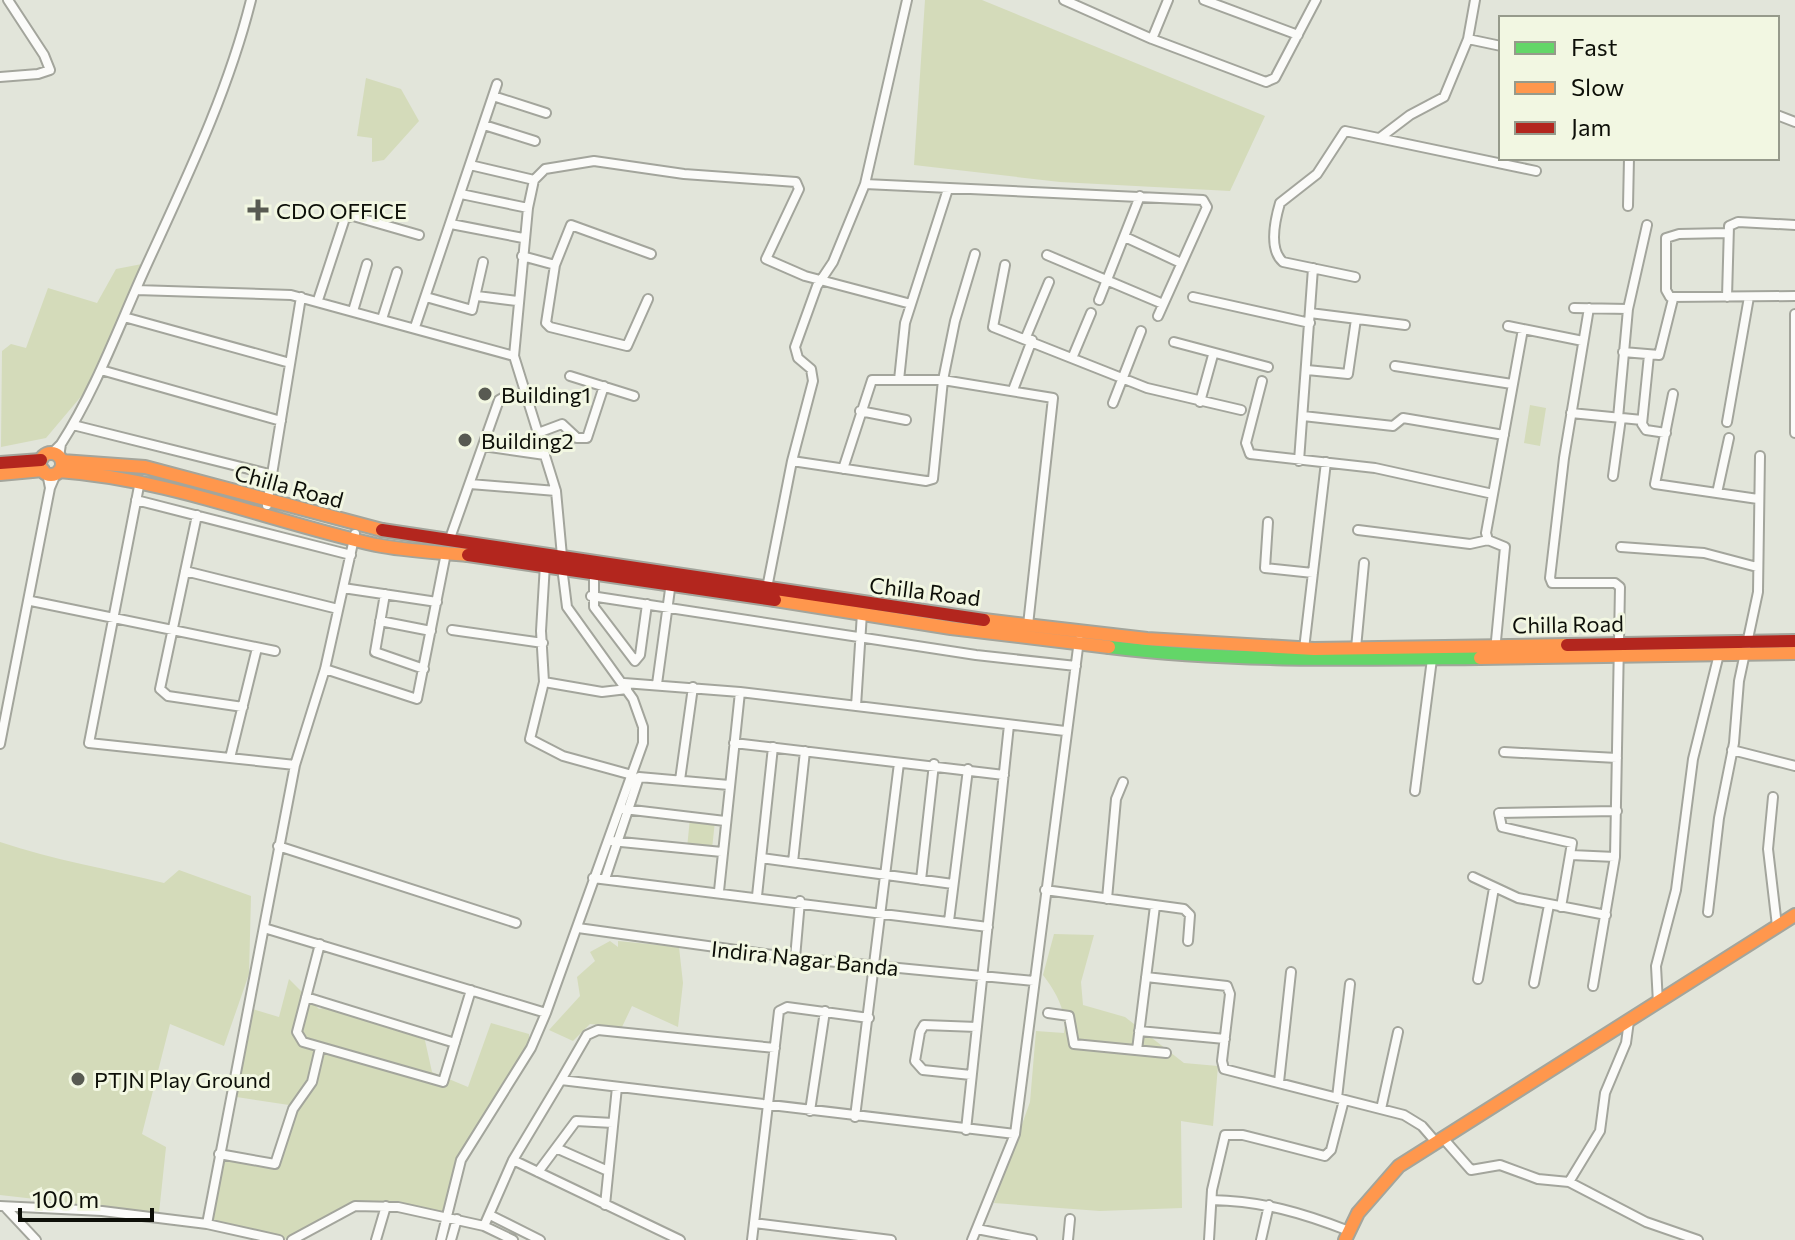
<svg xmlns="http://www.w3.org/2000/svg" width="1795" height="1240" viewBox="0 0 1795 1240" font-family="Commissioner,sans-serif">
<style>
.green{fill:#d4dbba}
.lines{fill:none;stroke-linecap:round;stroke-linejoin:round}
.street-casing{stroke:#a3a59c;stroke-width:12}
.fast-casing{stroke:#a3a59c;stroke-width:16}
.slow-casing{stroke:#a3a59c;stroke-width:16}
.jam-casing{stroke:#a3a59c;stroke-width:16}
.street{stroke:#fbfbf9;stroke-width:8}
.fast{stroke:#63d668;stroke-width:12}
.slow{stroke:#ff974d;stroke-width:12}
.jam{stroke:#b3261e;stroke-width:12}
.poi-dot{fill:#585a52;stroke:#f2f7e2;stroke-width:3}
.labels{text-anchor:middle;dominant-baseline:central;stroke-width:6;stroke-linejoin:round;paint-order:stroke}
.poi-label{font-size:22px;fill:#0d0f08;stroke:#f2f7e2;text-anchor:start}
.street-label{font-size:22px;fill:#0d0f08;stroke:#f2f7e2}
</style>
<rect width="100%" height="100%" fill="#e2e5da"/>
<path class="green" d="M925 0H982L1265 116 1230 191 1060 182 914 165Z
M366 78 401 89 419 121 384 160 372 162V138L357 136Z
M142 264 90 391 84 393 46 438 1 447 2 351 11 344 26 348 48 288 97 303 116 269Z
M1530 405 1546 408 1540 446 1524 443Z
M690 818 715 821 712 849 687 848Z
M0 842C53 860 109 869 164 883L179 870 251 896 249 974 224 1046 170 1024 142 1134 166 1147 159 1213 0 1195Z
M1054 934 1094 935 1081 982 1083 1005 1125 1017 1184 1063 1218 1066 1213 1126 1181 1121 1182 1208 1100 1211 994 1203 1030 1102 1036 1031 1064 1033C1067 1011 1056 992 1043 975Z
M610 941 618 947V941L679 947 683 983 678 1027 632 1006 622 1027 590 1024 573 1041 549 1030 580 996 577 977 595 961 590 952Z
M289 979 319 1009 331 1006 424 1036 432 1072 468 1087 491 1023 529 1034V1043L461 1160 447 1216 355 1206 292 1240 207 1224 218 1159 275 1169 289 1105 230 1096 249 1008 279 1017Z"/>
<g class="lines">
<defs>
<path id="street" d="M1064 0 1152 39 1266 82 1275 78 1316 0
M1204 0 1298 35
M1152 39 1168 0
M1468 39 1501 46
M0 77 38 74 50 70 44 55 8 0
M493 96 546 113
M1777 115 1795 122
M484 125 535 141
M1381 137 1410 115 1444 97 1468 39 1475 0
M470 165 534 180
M865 184 1203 200 1207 207 1158 316
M461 194 528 208
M1628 206 1629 158
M451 224 523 238
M1727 233 1679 234 1666 238V290L1670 297 1795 296
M1125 237 1181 263
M1047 255 1163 304
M522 256 555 265
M1005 265 993 327 1147 388 1241 410
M1355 277 1283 262C1268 249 1275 220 1280 203L1317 174 1345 131 1536 171
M136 290 291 295 514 356 556 491 562 556
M477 296 517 301
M426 297 472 310 483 262
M1193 297 1310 323
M1727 297 1729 226 1738 222 1795 225
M648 299 627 346 550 327 546 323 555 265 571 225 651 254
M318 300 345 218 353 216 419 235
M1099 300 1140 196
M1574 308 1628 309
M1589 308 1564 458 1550 578 1552 583H1615L1620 587 1615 857 1593 986
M353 311 367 264
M1310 313 1405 325
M1795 314V433
M124 317 290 363
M382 319 397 272
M1508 326 1583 341
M415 327 497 84
M1026 337 1049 282
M1174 342 1268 367
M1623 352 1659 355 1673 299
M1649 355 1642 424 1646 430 1666 433
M514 356 528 208 534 180 545 169 594 161 684 174 796 182 799 189 766 259 805 276 911 304
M1073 356 1091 313
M1395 366 1512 384
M101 370 281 421
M1307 370 1348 374 1356 319
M570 376 634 396
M899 380 905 323 948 189
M1262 381 1246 443 1250 454 1375 468 1493 494
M1013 390 1032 340
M1673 394 1655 484 1758 499
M1200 402 1213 355
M1113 403 1141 331
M860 411 906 420
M1571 413 1642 420
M1303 416 1393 426 1403 418 1504 435
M1618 418 1628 309 1647 225
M1727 422 1749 297
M73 425 273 475
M538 433 562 424 577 438H587L604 386
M61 444C95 391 117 331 143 273 184 183 227 96 251 0
M483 446 545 455
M52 453 61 444 59 457
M792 461 926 481 933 479 943 380 955 321 975 254
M1299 461 1313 268
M843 469 872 380H943L1053 398 1028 625
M47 473 50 488 56 474
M1613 476 1621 418
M140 481 89 743 295 765
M470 484 556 491
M1717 493 1729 438
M136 500 351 555
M267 505 301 297
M197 515 160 689 168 696 243 707
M1268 522 1265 568 1313 573
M1358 530 1470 544 1488 540
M449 541 499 400 506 396 527 397
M1621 547 1704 553 1757 567
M545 564 541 631 544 682 530 739 563 756 632 775
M185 571 338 609
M594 572V607L635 661 640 655 647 604
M343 588 437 602
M767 588 792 461 813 381 811 369 798 358 795 347 817 286 833 262 865 184 907 0
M385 594 375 652 424 669
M591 596 976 655 1076 666
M31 601 275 651
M380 621 431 631
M452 630 543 643
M1356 648 1364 563
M1304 649 1326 462
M1495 651 1505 547 1488 540 1486 533 1523 329
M325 669 417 699 446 553
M544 682 602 692 627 689
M624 683 740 692 1065 731
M657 684 671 582
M856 706 862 613
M734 743 1004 775
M0 744 50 488
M1732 750 1795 766
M1504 752 1617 758
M230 758 257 648
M680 780 693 687
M1415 791 1432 659
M1773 797 1768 849 1777 926
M624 809 725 821
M611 841 722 852
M278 846 516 923
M1571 855 1615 857
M761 858 953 884
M793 862 805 751
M1473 877 1518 898 1606 915
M593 878 988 927
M605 879 639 777 729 785
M921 880 934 764
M1045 890 1184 909 1190 915 1188 941
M719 891 740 692
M757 896 773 747
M1107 899 1116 799 1123 782
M1561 907 1572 843 1502 827 1499 813 1617 811
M1708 912 1719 818 1734 743 1739 681 1758 592 1760 456
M949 921 968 769
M264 928 546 1013
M578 928 795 958 1034 981
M320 944 297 1032 303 1042 443 1082 471 990
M795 958 800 901
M1146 977 1227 986 1230 994 1222 1061 1224 1069 1404 1115 1422 1126 1435 1141
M1478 979 1494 888
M1534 983 1549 905
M306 997 455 1043
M1658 1003 1656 966 1676 890 1693 759 1719 654
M1048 1013 1069 1016 1074 1044 1166 1053
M1139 1031 1225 1039
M1137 1050 1155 906
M971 1075 923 1070 915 1061 920 1032 924 1025 977 1027
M561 1080 587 1035 598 1030 775 1048
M1279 1082 1291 972
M1337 1098 1350 984
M1381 1109 1398 1032
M810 1111 825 1011
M855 1117 899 763
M966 1130 1009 725
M1442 1137 1471 1170 1500 1165 1538 1179 1569 1182 1646 1222 1698 1240
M556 1148 608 1171
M219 1154 275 1164 293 1109 312 1082 320 1048
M513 1160 680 1240
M538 1172 576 1121 613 1123
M1569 1182 1600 1131 1605 1093 1626 1043 1629 1021
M1212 1200C1262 1201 1303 1213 1349 1231
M605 1205 617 1087
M0 1206 102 1211 207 1224 279 1240
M5 1207 36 1240
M490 1215 540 1240
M754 1223 891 1240
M207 1224 295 765 325 669 355 534
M484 1226 513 1240
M977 1229 1032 1240
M292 1240 355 1206 398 1207 484 1226 513 1160 561 1080 1015 1134 1079 640
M376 1240 386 1206
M441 1240 461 1160 531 1048 546 1013 643 743V727L633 699 567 607 562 567
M451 1240 457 1219
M752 1240 779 1011 787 1007 869 1018
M972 1240 1015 1134
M1068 1240 1070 1219
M1209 1240 1212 1190 1225 1135H1243L1325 1156 1331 1150 1344 1100
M1261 1240 1269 1205"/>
<path id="fast" d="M1109 647C1232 662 1356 659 1480 658"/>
<path id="slow" d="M40 464a11 11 0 1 1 22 0a11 11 0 1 1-22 0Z
M62 461 145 467 382 530
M59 471C169 479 269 521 376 545 406 551 438 552 468 555
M0 474 43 470
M775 600 951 628 1109 647
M984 620 1147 639 1314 649 1567 645
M1480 658 1795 653
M1345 1240 1358 1213 1399 1166 1795 915"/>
<path id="jam" d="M0 463 41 460
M382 530 984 620
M468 555 775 600
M1567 645 1795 641"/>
</defs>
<use href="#street" class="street-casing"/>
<use href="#fast" class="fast-casing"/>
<use href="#slow" class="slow-casing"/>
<use href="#jam" class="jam-casing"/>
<use href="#street" class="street"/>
<use href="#fast" class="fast"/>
<use href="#slow" class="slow"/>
<use href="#jam" class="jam"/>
</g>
<g class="poi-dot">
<path d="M254 198h8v8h8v8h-8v8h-8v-8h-8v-8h8z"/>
<circle cx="485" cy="394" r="8"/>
<circle cx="465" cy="440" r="8"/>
<circle cx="78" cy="1079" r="8"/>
</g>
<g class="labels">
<g class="poi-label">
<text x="276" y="210">CDO OFFICE</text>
<text x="501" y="394">Building1</text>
<text x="481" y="440">Building2</text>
<text x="94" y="1079">PTJN Play Ground</text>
</g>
<g class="street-label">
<text transform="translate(289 486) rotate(15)">Chilla Road</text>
<text transform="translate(925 591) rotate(7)">Chilla Road</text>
<text transform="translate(1568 624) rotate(-1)">Chilla Road</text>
<text transform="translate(805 958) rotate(6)">Indira Nagar Banda</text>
</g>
</g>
<rect x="1499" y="16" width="280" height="144" fill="#f2f7e2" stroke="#969a8b" stroke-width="2"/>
<rect x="1515" y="42" width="40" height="12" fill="#63d668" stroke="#969a8b" stroke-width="2"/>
<text x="1571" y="56" font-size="24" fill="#0d0f08">Fast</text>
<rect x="1515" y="82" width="40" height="12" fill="#ff974d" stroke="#969a8b" stroke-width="2"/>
<text x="1571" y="96" font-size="24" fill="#0d0f08">Slow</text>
<rect x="1515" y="122" width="40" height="12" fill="#b3261e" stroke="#969a8b" stroke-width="2"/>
<text x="1571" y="136" font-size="24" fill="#0d0f08">Jam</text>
<path d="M20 1208v12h132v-12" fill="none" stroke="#0d0f08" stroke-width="4"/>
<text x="32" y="1208" font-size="24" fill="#0d0f08" stroke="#f2f7e2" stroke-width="6" paint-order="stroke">100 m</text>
</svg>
